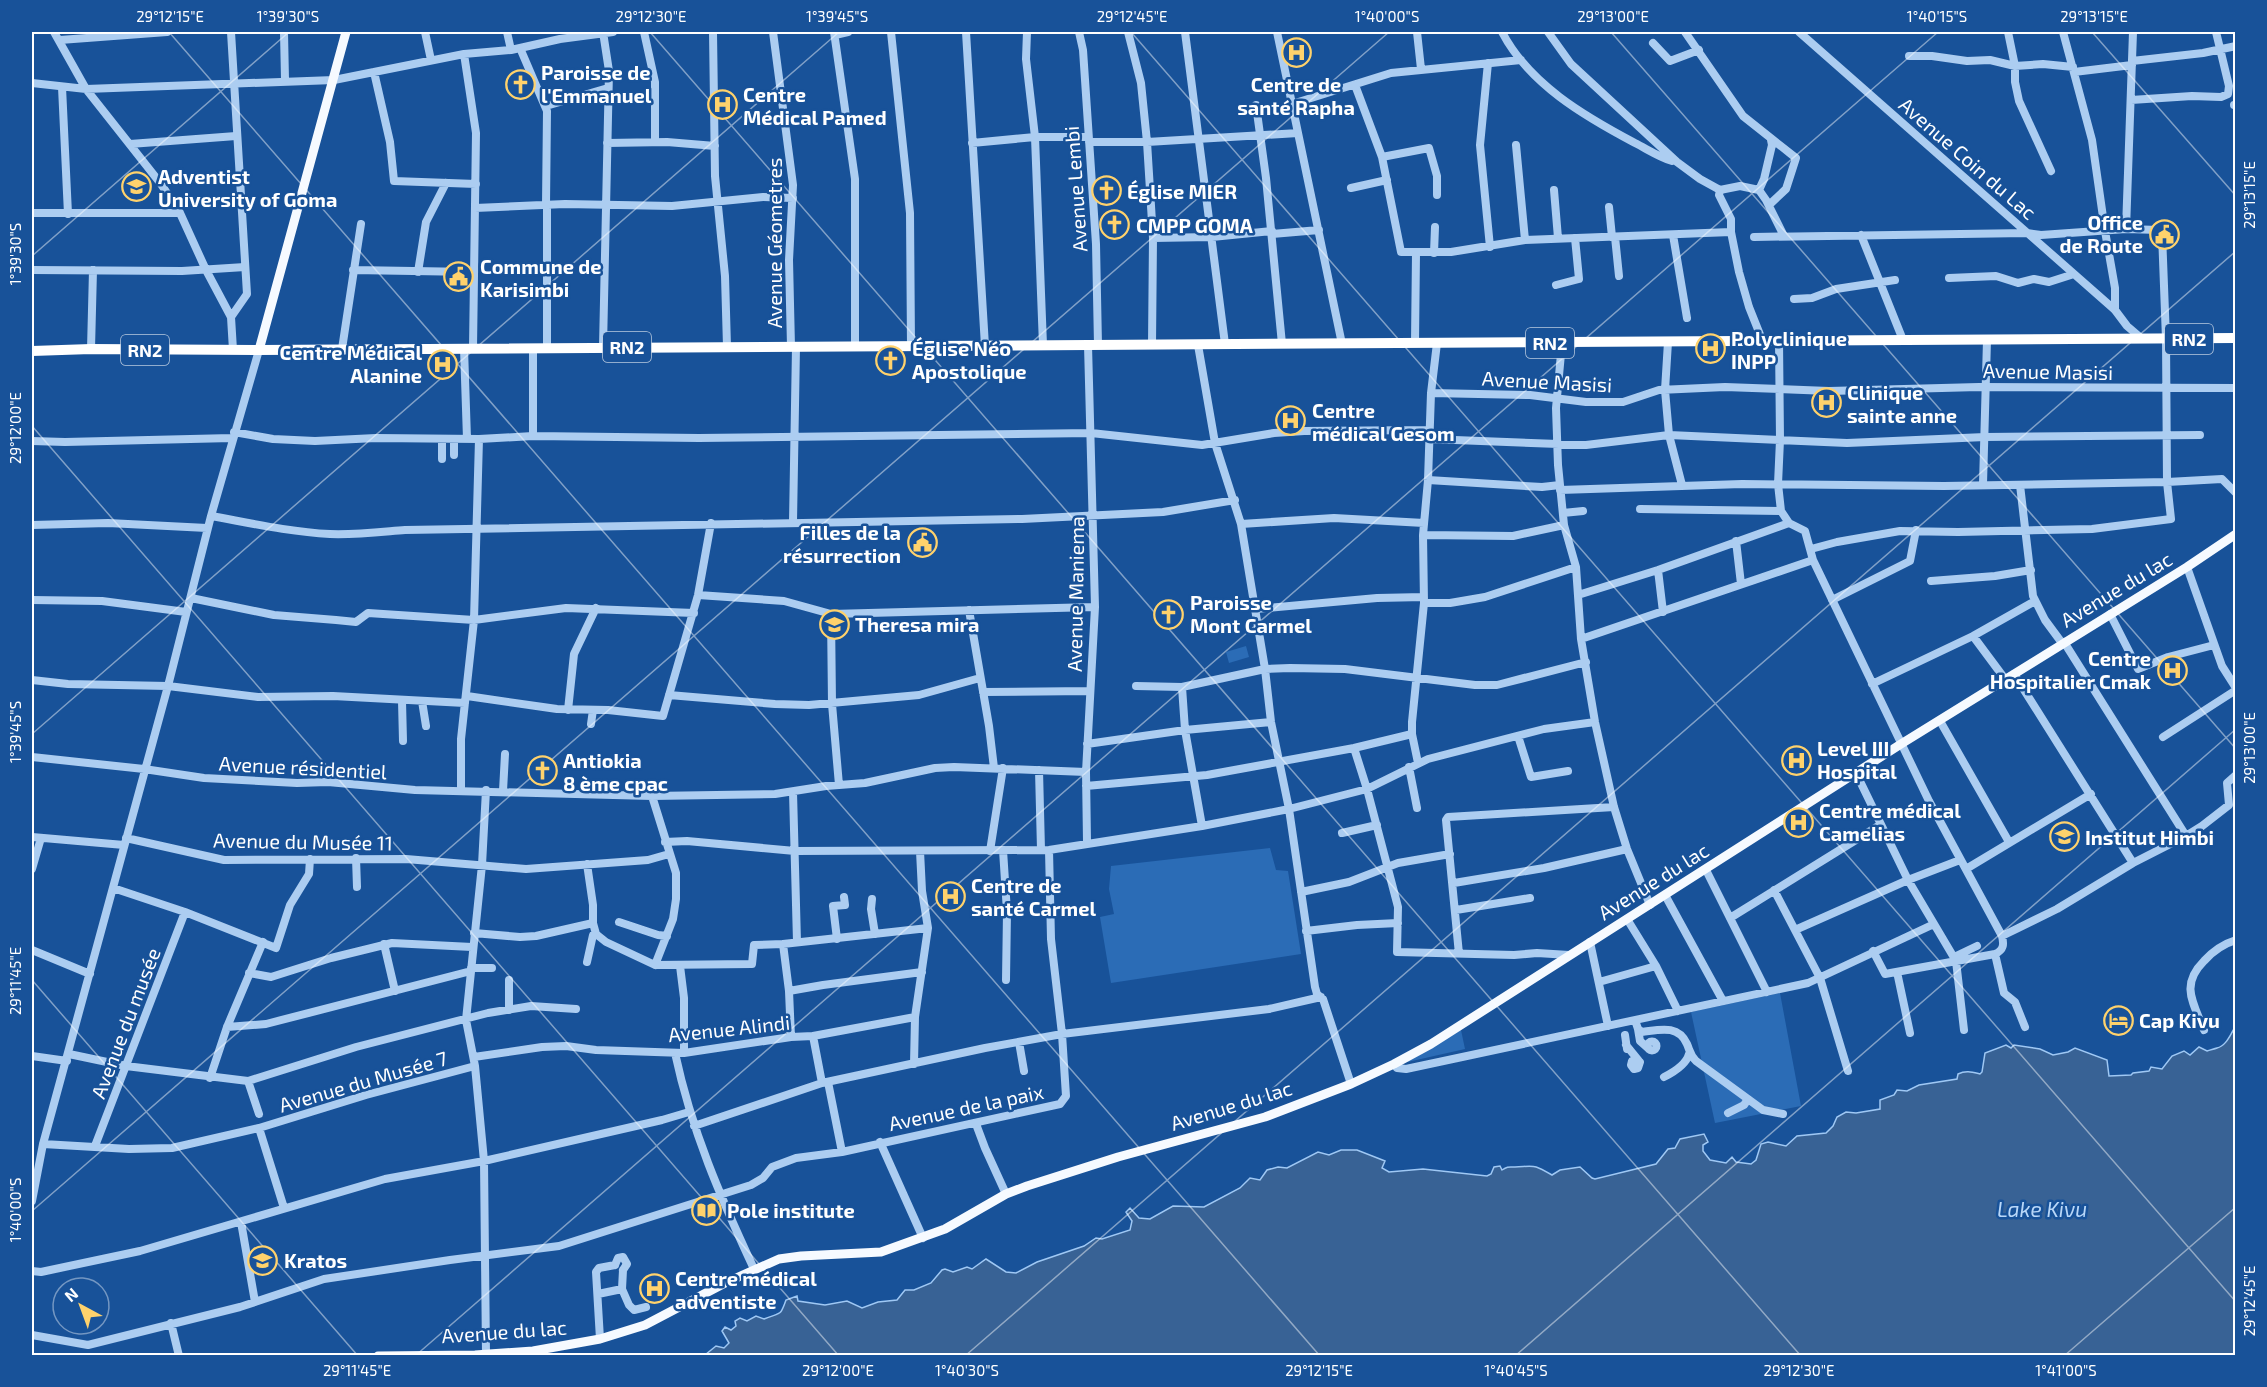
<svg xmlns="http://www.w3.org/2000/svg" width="2267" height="1387" viewBox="0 0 2267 1387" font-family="'Exo 2',sans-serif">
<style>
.green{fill:#2b6cb6}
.water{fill:#386295;stroke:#9fc8f4;stroke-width:1.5}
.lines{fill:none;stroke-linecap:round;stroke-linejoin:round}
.minor{stroke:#accdf1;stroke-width:8}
.major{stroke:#f6faff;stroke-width:9}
.highway{stroke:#fff;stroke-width:10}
.ticks{fill:none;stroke:#fff;stroke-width:1.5;stroke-opacity:0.45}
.labels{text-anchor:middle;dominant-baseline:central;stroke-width:5;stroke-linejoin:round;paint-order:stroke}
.shield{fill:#185299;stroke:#bacbe0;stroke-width:1.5}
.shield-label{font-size:18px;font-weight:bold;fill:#fff}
.poi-label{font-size:20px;font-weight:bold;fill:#fff;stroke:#185299;text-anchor:start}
.street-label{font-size:20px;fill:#fff;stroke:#185299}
.water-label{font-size:21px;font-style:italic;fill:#b9d7f8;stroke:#185299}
.neatline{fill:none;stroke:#fff;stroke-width:2}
.ticks-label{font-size:15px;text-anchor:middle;fill:#fff}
</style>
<rect width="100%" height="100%" fill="#185299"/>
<path class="green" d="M1246 646 1249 657 1229 663 1226 652Z
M1270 848 1276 870 1288 871 1301 954 1111 983 1100 917 1114 914 1109 889 1111 866Z
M1780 993 1801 1106 1715 1123 1691 1012Z
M1461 1030 1465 1049 1403 1063Z"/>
<path class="water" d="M2234 1029H2235V1355H705L716 1346 724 1348 729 1343 722 1331 725 1327 731 1330 736 1326 735 1321 740 1318 747 1321 756 1316 764 1319C781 1312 780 1317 786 1300L797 1296 798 1301 825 1305 847 1301 862 1308 878 1302 897 1300 905 1290H914L931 1283 942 1270 945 1269 953 1272 967 1267 972 1269 986 1259 1006 1272 1016 1273 1037 1262 1084 1246 1096 1238 1102 1239 1130 1230 1132 1221 1126 1212 1130 1208 1139 1218 1150 1219 1173 1206 1204 1207 1240 1188 1250 1178 1260 1180 1267 1170 1278 1167 1287 1168 1318 1152 1329 1155 1341 1150H1357L1385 1161 1382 1168 1389 1172 1423 1169 1487 1176 1491 1174 1494 1167 1500 1166 1502 1170C1508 1166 1509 1167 1515 1167 1536 1166 1533 1164 1552 1175L1560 1170 1580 1167 1592 1178 1595 1179 1656 1164 1668 1149 1675 1148 1680 1139 1704 1134 1708 1142 1703 1145V1151L1710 1160 1726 1163 1732 1157 1736 1162 1751 1164 1756 1160 1761 1144 1768 1142 1786 1146 1797 1136 1826 1133 1833 1126 1837 1117 1846 1112 1856 1113 1880 1109V1100L1894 1095 1897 1090 1907 1091 1919 1085 1957 1079 1958 1074C1966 1070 1972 1072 1980 1074L1982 1072 1985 1053 2006 1045 2011 1048 2014 1045 2040 1049 2053 1055 2068 1052 2075 1048 2107 1060 2109 1076 2131 1075 2133 1073 2149 1071 2151 1067 2162 1069 2172 1056 2184 1051 2190 1055 2199 1047 2207 1051C2210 1050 2214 1049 2217 1048 2226 1046 2230 1035 2234 1029Z"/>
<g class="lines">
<path class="minor" d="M54 32 86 89 161 184 180 213 206 270 231 317 233 350
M231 32 247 294 231 317
M284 32 285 80
M425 32 431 60
M507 32 511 50
M644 32 655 82V142
M713 32 715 176 725 276 727 347
M773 32 793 185 789 260 791 347
M834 32 855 179V346
M891 32 910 213 911 346
M966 32 985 346
M1027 32 1026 59 1035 137 1043 345
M1079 32 1083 50 1096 244 1098 345
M1128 32 1141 83 1147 142 1153 238 1152 345
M1185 32 1225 344
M1277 32 1342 344
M1417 32 1421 69
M1502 32C1529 84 1584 116 1635 143 1647 149 1659 157 1672 161
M1548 32 1571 64 1677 162 1700 179 1720 190 1740 186 1759 190 1766 200 1784 236
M1685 32 1743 116 1796 158 1786 189 1769 205
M1799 32 2115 310 2127 326 2141 338
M2008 32 2015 66V82L2019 101 2051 171
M2063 32 2092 140 2105 231 2115 288V310
M835 35 848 32
M60 40 167 32
M1653 43 1670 61 1699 50
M520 48 547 111 546 205
M464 54 476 133 473 348
M1909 56H1932L1967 61 1990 60 2015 66 2043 64 2073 67
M2132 61 2203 53 2236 46
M1488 63 1480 145 1490 247
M374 72 390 142 394 181 476 184
M2074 72 2132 65
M32 83 86 89 334 80 464 54 511 50 560 39 613 32
M1355 85 1382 157 1401 252H1451L1525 240 1731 232
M62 87 68 214
M2131 100 2192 96 2221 97 2228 94 2229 86 2216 32
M1292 104 1391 73 1521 60
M1256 105 1266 178 1282 344
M2234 105H2236
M546 106 608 88
M1089 142H1147L1298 133
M607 143 667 142 715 146
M972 143 1035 137H1088
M130 144 236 136
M1516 145 1525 240
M1382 157 1429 148 1437 176V195
M1351 188 1387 180
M1554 190 1558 238
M1720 190 1719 195 1731 219V232L1739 272 1749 307 1763 342
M1759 190 1764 179 1772 145 1771 140
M547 205V348
M1609 207 1612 237
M475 208 565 204 672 206 763 197 793 198
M32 213H180
M2126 229 2133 32
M1272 234 1319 230
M1673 235 1687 318
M1861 235 1903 340
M1615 237 1619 276
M1754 237 2027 233 2041 235 2126 229 2159 230 2162 233 2166 339 2167 482 2171 519 2092 529 1958 532 1900 531 1837 542 1811 549
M1153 238 1212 237 1272 231
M1434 253 1435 227
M32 270 182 271 245 267
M353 270 473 272
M418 272 426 222 446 183
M1949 278 1996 276 2018 283 2034 279 2049 282 2074 274
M1556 285 1579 279 1575 238
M1794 299 1812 298 1836 289 1895 280
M1779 341 1780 440 1778 484 1781 511 1789 523 1805 531 1813 560 1929 801 2002 936C2004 944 2004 950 1995 954L1885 974 1873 951
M1668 342 1665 390 1669 435 1682 485
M1415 343 1416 253
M1562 343 1556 408 1558 465 1564 525 1576 567 1581 639 1595 722 1614 807 1627 849 1650 905
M1198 345 1215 443 1241 524 1265 669 1271 722 1289 809 1315 987 1317 994 1323 999 1351 1084
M603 347 609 71 603 32
M464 348 467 439
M533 348V436
M91 349 93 270
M342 349 361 224
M1431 393 1530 395 1586 402H1623L1659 390 1725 387 1829 391 1979 387 2236 388
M234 432 273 439 315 441 376 438 479 439 533 436 699 438 1091 433 1202 445 1274 433 1304 431 1429 430
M1429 439 1586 445 1669 435 1847 443 1985 437 2200 435
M32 441 65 442 232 438
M454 455V439
M442 459V439
M1428 480 1542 487 1560 485
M1983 484 1987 340
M2020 485 2033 596 2045 620 2062 643
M1560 490 1742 484 1944 486 2167 482 2222 479 2236 493
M1640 509 1781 511
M1563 513 1583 511
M211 516C250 523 290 532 330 534 355 535 380 532 405 530L1022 519 1163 512 1235 500
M793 522 796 347
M1241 524 1334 518 1424 523
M32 525 108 523 207 528
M1423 535 1513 536 1564 525
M1736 541 1741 584
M2187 567 2222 666 2236 688
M1658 570 1663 612
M1931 581 1995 576 2031 570
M698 595 784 601 831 614 1095 607
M1578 595 1658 570 1789 523
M191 598 274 615 336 620 356 622 368 613 474 620 566 608 694 613
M32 600 102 601 186 612
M1832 600 1910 561 1916 530
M1424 603H1450L1485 597 1576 567
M1256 609 1377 598 1424 597
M969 610 989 726 994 768
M831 614 832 704 839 785
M2110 614 2138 669 2168 657 2214 645
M1973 636 2005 679
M1581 639 1813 560
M2064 642 2186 836
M2014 674 2133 863
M32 680 68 684 168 686 258 697 333 696 465 703
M1872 684 1973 636 2035 601
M1136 686 1182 687 1265 669 1290 668 1345 669 1475 685H1497L1586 662
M1182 687 1185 730 1202 826
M983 692 1090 691
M669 695 775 704 809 705 919 695 980 678
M467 696 557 709 608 710 663 716 698 595 711 523
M402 701 403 741
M422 701 426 726
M568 710 574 654 596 608
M1940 721 2009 842
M591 724 593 710
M1518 736 1531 777 1568 771
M2163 737 2236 690
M1087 744 1185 730 1271 722
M1354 748 1367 789 1398 907 1397 952 1514 955 1537 953 1569 955
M32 757 144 769 204 778 297 783 328 782 415 790 652 796 775 794 826 786 865 783 935 768 954 767 1086 772
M1418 763 1412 734V722L1424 603 1423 535 1428 480 1431 393 1437 343
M1409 767 1417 808
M1039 770 1041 850
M1856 773 1908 880 1956 961 1964 1030
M1086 786 1207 775 1354 748 1412 734
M461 790V739L474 620 479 439
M486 790 482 865 466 1020 475 1066 484 1161 486 1354
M503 791 505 754
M793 792 797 942
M652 796 676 873V899L673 919 655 965
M1342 833 1377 825
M32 837 124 845
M126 838 224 860 406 859 526 869 648 860 669 854
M665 842 687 841 795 851 1049 850 1202 826 1289 809 1367 789 1428 759 1544 729 1595 722
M1087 842 1086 772 1095 607 1088 345
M1003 850 1007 912 1006 980
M990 851 1003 768
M356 858 357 887
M587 864 593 905V923
M32 869 41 838
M1966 869 2091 794
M1706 870 1767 992
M1454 883 1544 868 1627 849
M113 888 185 912 276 948 290 905 309 874 310 859
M1774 890 1820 978 1848 1071
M1301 892 1349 882 1398 863 1450 854
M1665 895 1723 1001
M872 899 871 909 875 934
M1456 910 1530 898
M1730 918 1880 825
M1627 919 1656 966 1678 1011
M619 922 658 935 667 936
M1795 930 1908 880 1960 860
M1306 931 1357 925 1398 923
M474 933 520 937 536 936 593 923 596 934 606 942 655 965 752 964 754 945 783 944
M2002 936 2057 909 2133 863 2186 836 2202 826 2229 805 2227 783 2236 775
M837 939 833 906 845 905 844 897
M1590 942 1608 1026
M384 944 395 991
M32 950 90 974
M1459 954 1446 820 1448 817 1614 807
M1995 954 2004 993 2015 1002 2025 1027
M1954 957 1977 946
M587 962 593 935 596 934
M680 966 684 998V1053
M471 968H492
M1897 972 1910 1033
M249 973 271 977 331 958 392 943 472 947
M509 980V1010
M1599 982 1656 966
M789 991 823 985 922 972
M1635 1020 1638 1029 1642 1032C1659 1030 1678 1024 1687 1044 1690 1051 1690 1055 1696 1061L1763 1110 1783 1114
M227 1027 266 1024 471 971
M1638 1029 1640 1041 1649 1049
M2204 1030C2193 1002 2180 985 2204 961 2213 951 2223 944 2236 940
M1625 1035 1627 1049
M813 1036 822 1083
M791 1037 789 991 783 944 928 928
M1647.5 1046a4.5 4.5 0 1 1 9 0a4.5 4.5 0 1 1-9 0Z
M1019 1042 1024 1071
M1626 1045 1639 1061 1640 1062 1638 1068 1634 1069 1631 1065 1632 1061 1638 1060
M675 1053C692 1132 720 1196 754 1269
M69 1054 126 1066 248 1081 356 1047 488 1013 531 1006 576 1009
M32 1056 67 1061
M474 1057 542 1047 566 1046 596 1050 684 1053 791 1037 813 1036 915 1017
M914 1064 915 1017 928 928 922 891 920 851
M1394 1064 1397 1068 1406 1069 1808 983 1934 924
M1664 1077C1674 1072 1686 1065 1689 1054
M210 1078 227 1027 263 942
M248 1081 259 1114
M828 1082 842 1152
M1728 1113 1744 1105 1748 1099
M976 1124 985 1148 1006 1194
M694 1126 822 1083 985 1048 1062 1034 1269 1009 1321 997
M259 1128 284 1208
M880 1142 923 1238
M43 1144 129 1149 172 1148 259 1128 366 1095 475 1066
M95 1146 185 912
M32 1201 43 1144 168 686 211 516 259 350
M241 1222 255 1302
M615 1265 618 1258 623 1257 627 1264 623 1270
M32 1271 41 1272 140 1251 385 1179 484 1161 662 1120 689 1112
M622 1289 629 1305 634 1310 646 1307
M598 1294 622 1289 623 1270
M171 1323 179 1356
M32 1335 88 1345 240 1307 324 1279 450 1260 559 1246 751 1185 763 1178 772 1167 796 1158 842 1152 1060 1104 1066 1096 1062 1034 1051 939 1049 850
M600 1339 596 1272 599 1268 615 1265"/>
<path class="major" d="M259 350 346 32
M378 1356 475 1355 533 1351 600 1339 645 1325 725 1283 779 1259 801 1256 881 1252 945 1229 1006 1194 1027 1186 1118 1157 1265 1117 1351 1084 1394 1064 1431 1044 1901 744 2187 567 2236 534"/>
<path class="highway" d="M32 351 91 349 259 350 2236 338"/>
</g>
<path class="ticks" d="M169 32 1320 1356M650 32 1801 1356M1131 32 2236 1302M1611 32 2236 749M2092 32 2236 196M32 256 289 32M32 426 839 1356M32 734 839 32M32 980 358 1356M32 1211 1389 32M415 1356 1938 32M965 1356 2236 251M1515 1356 2236 729M2064 1356 2236 1207"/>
<defs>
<symbol id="hospital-ring" viewBox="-11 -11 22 22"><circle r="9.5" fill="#185299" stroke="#ffd26c" stroke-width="1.5"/><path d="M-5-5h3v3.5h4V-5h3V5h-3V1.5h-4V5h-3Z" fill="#ffd26c"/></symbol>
<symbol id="church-ring" viewBox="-11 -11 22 22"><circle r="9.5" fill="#185299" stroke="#ffd26c" stroke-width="1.5"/><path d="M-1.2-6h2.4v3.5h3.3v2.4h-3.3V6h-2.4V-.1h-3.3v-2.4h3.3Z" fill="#ffd26c"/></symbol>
<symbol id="university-ring" viewBox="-11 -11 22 22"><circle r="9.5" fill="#185299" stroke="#ffd26c" stroke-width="1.5"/><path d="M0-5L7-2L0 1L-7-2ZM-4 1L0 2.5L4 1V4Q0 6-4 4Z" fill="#ffd26c"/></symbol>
<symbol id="civic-ring" viewBox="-11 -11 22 22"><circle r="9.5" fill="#185299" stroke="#ffd26c" stroke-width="1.5"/><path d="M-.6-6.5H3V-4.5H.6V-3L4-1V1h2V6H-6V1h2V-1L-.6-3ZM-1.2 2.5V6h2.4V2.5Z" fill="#ffd26c"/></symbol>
<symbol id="school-ring" viewBox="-11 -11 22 22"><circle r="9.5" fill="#185299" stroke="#ffd26c" stroke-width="1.5"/><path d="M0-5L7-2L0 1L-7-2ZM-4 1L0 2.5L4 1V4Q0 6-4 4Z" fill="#ffd26c"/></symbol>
<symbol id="hotel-ring" viewBox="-11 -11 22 22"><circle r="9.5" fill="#185299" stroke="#ffd26c" stroke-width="1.5"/><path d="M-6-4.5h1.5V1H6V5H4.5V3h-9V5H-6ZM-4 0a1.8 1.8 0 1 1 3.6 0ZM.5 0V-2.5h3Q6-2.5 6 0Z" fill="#ffd26c"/></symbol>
<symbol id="library-ring" viewBox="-11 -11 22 22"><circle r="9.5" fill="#185299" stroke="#ffd26c" stroke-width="1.5"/><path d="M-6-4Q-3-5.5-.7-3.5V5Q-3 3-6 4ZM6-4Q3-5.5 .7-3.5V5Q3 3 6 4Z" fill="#ffd26c"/></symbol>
</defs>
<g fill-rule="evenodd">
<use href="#hospital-ring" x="1280" y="36" width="33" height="33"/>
<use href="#church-ring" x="504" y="68" width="33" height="33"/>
<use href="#hospital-ring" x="706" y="88" width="33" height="33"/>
<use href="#university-ring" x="120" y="170" width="33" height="33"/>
<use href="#church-ring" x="1090" y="174" width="33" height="33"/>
<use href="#church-ring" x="1098" y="208" width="33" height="33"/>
<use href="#civic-ring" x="2148" y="218" width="33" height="33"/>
<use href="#civic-ring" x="442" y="260" width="33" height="33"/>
<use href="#hospital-ring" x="1694" y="332" width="33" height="33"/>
<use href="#church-ring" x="874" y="344" width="33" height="33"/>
<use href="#hospital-ring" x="426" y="348" width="33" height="33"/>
<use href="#hospital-ring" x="1810" y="386" width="33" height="33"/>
<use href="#hospital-ring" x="1274" y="404" width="33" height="33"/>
<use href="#civic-ring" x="906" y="526" width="33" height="33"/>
<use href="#church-ring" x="1152" y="598" width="33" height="33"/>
<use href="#school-ring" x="818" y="608" width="33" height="33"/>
<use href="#hospital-ring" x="2156" y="654" width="33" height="33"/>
<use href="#hospital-ring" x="1780" y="744" width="33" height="33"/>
<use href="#church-ring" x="526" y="754" width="33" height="33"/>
<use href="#hospital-ring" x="1782" y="806" width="33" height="33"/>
<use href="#school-ring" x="2048" y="820" width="33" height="33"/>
<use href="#hospital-ring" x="934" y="880" width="33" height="33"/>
<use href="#hotel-ring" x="2102" y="1004" width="33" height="33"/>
<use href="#library-ring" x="690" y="1194" width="33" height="33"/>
<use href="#school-ring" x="246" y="1244" width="33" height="33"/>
<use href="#hospital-ring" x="638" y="1272" width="33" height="33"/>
</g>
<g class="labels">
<g class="shield">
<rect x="2165" y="324" width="48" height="30" rx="4.5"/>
<rect x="1526" y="328" width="48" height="30" rx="4.5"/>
<rect x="603" y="332" width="48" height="30" rx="4.5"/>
<rect x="121" y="335" width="48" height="30" rx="4.5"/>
</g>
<g class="shield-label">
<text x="2189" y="339">RN2</text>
<text x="1550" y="343">RN2</text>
<text x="627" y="347">RN2</text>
<text x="145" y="350">RN2</text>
</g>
<g class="poi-label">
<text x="541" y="72">Paroisse de<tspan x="541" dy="23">l'Emmanuel</tspan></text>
<text x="1296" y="84" text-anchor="middle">Centre de<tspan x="1296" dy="23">santé Rapha</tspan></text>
<text x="743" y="94">Centre<tspan x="743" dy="23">Médical Pamed</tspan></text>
<text x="158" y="176">Adventist<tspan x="158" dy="23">University of Goma</tspan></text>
<text x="1127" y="191">Église MIER</text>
<text x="2143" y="222" text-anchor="end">Office<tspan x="2143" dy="23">de Route</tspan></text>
<text x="1136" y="225">CMPP GOMA</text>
<text x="480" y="266">Commune de<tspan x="480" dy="23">Karisimbi</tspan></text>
<text x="1731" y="338">Polyclinique<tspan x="1731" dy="23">INPP</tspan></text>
<text x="912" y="348">Église Néo<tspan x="912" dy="23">Apostolique</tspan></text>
<text x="422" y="352" text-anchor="end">Centre Médical<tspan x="422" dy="23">Alanine</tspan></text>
<text x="1847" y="392">Clinique<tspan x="1847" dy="23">sainte anne</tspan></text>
<text x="1312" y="410">Centre<tspan x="1312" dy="23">médical Gesom</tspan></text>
<text x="901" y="532" text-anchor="end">Filles de la<tspan x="901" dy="23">résurrection</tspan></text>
<text x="1190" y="602">Paroisse<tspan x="1190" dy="23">Mont Carmel</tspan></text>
<text x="855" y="624">Theresa mira</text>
<text x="2151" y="658" text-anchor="end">Centre<tspan x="2151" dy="23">Hospitalier Cmak</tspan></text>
<text x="1817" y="748">Level III<tspan x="1817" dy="23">Hospital</tspan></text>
<text x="563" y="760">Antiokia<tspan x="563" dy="23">8 ème cpac</tspan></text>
<text x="1819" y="810">Centre médical<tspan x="1819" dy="23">Camelias</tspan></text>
<text x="2085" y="837">Institut Himbi</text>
<text x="971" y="885">Centre de<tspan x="971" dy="23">santé Carmel</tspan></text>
<text x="2139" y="1020">Cap Kivu</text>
<text x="727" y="1210">Pole institute</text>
<text x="284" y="1260">Kratos</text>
<text x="675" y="1278">Centre médical<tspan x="675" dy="23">adventiste</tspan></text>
</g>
<g class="street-label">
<text transform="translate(1968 158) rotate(41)">Avenue Coin du Lac</text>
<text transform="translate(1075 189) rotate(-94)">Avenue Lembi</text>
<text transform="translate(774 243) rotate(-90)">Avenue Géometres</text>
<text transform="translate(2048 371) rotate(1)">Avenue Masisi</text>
<text transform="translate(1547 381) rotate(3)">Avenue Masisi</text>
<text transform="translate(2116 589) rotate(-31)">Avenue du lac</text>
<text transform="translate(1075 594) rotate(-89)">Avenue Maniema</text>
<text transform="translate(303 767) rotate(3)">Avenue résidentiel</text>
<text transform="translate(303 841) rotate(1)">Avenue du Musée 11</text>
<text transform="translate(1653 881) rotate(-32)">Avenue du lac</text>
<text transform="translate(125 1023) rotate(-69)">Avenue du musée</text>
<text transform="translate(729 1028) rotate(-6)">Avenue Alindi</text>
<text transform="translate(363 1081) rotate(-16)">Avenue du Musée 7</text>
<text transform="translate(1231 1105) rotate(-17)">Avenue du lac</text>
<text transform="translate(966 1107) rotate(-12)">Avenue de la paix</text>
<text transform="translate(504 1331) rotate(-4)">Avenue du lac</text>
</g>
<g class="water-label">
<text x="2042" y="1208">Lake Kivu</text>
</g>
</g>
<rect width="2267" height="1387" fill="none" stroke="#185299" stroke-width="66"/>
<g transform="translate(81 1306) rotate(319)"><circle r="28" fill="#185299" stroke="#7497c2" stroke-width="1.5"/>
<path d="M0-4.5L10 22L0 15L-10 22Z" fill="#ffd26c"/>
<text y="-9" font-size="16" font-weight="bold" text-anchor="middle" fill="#ffffff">N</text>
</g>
<rect x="33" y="33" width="2201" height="1321" class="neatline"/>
<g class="ticks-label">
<text x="170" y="22">29°12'15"E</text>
<text x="288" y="22">1°39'30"S</text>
<text x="651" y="22">29°12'30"E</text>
<text x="837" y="22">1°39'45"S</text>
<text x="1132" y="22">29°12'45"E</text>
<text x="1387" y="22">1°40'00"S</text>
<text x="1613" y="22">29°13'00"E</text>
<text x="1937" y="22">1°40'15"S</text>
<text x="2094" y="22">29°13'15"E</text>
<text transform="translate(2250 195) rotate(-90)" y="5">29°13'15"E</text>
<text transform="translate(16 254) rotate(-90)" y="5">1°39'30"S</text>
<text transform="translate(16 428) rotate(-90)" y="5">29°12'00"E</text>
<text transform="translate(16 732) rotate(-90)" y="5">1°39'45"S</text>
<text transform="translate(2250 748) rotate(-90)" y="5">29°13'00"E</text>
<text transform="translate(16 981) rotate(-90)" y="5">29°11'45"E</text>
<text transform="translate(16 1210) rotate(-90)" y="5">1°40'00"S</text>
<text transform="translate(2250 1301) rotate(-90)" y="5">29°12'45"E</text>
<text x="357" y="1376">29°11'45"E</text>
<text x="838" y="1376">29°12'00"E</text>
<text x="967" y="1376">1°40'30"S</text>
<text x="1319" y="1376">29°12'15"E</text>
<text x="1516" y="1376">1°40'45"S</text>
<text x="1799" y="1376">29°12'30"E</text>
<text x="2066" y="1376">1°41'00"S</text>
</g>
</svg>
